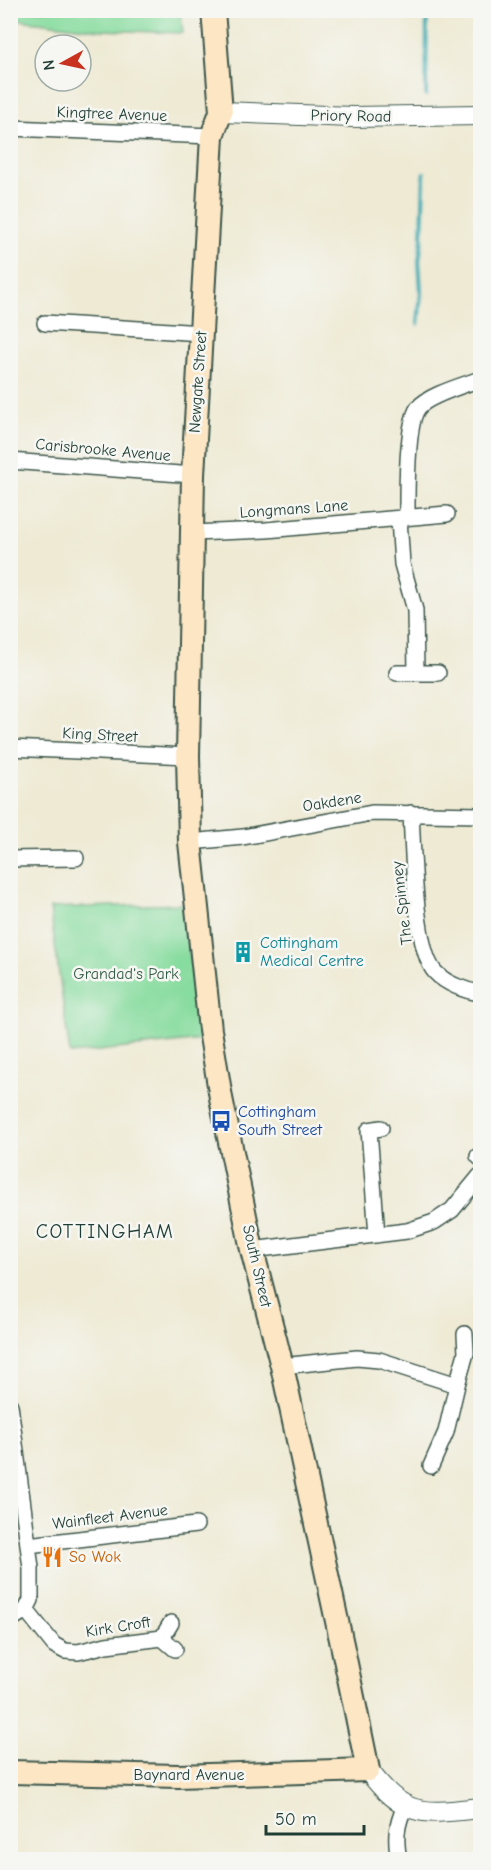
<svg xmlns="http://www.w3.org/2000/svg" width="491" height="1870" viewBox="0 0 491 1870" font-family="'Comic Neue',sans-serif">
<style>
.green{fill:#87dc9f;stroke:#538c6a;stroke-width:1.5}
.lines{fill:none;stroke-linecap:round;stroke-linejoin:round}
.stream{stroke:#39aab4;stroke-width:4}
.minor-casing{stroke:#3e574c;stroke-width:18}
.tertiary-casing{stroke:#3e574c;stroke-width:22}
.secondary-casing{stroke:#3e574c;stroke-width:26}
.minor{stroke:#fff;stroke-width:15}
.tertiary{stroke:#fff;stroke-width:20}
.secondary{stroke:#fce6c4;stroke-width:22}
.labels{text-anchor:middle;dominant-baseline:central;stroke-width:5;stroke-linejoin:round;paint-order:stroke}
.street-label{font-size:16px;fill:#1f3d34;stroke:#f6f6f2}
.culture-label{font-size:16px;fill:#0d838f;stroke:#f6f6f2;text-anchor:start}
.park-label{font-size:16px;fill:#345d49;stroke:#f6f6f2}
.transit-label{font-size:16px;fill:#164399;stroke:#f6f6f2;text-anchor:start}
.food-label{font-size:16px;fill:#c56008;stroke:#f6f6f2;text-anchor:start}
.quarter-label{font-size:20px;letter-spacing:1.5px;fill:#1f3d34;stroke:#f6f6f2}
</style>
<rect width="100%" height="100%" fill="#f6f6f2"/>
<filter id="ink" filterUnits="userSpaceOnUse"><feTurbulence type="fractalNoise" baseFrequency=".0167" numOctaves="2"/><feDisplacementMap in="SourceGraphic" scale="12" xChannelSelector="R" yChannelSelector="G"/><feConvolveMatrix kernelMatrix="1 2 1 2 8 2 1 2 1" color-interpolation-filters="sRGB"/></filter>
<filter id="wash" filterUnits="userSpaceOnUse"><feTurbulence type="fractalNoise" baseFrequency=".008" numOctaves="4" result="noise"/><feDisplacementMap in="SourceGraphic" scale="24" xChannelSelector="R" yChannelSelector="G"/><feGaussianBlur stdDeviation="1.35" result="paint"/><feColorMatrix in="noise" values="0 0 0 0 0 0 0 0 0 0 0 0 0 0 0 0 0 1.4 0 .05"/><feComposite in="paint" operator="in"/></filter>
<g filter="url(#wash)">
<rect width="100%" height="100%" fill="#eeead4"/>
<path class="green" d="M11 10 180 11 183 33 101 30 21 20Z
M183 904 201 1040 70 1054 50 908Z"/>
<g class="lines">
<path class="stream" d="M426 95 427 10
M418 324 421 292 419 261 422 239 424 173"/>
</g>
</g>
<g filter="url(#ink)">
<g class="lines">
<defs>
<path id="minor" d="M10 128 212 136
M45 323 202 333
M10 461 193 475
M407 518C407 496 406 424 418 408 428 395 465 385 480 379
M399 519 402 564 415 610 416 673
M192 533 266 530 447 514
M397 673H438
M10 748 188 756
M411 813C413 847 414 949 435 972 446 984 466 991 480 993
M190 842 243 837 372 813 480 815
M10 859 76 858
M478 1156 480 1158
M377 1235 369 1130 381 1128
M252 1250 407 1231 434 1222 452 1210 480 1176
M282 1366 357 1358 379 1360 457 1385 446 1432 431 1466
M457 1385 466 1353 465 1334
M10 1405 31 1568V1600L26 1610 10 1620
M28 1545 196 1525
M26 1610 54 1645 65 1651 78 1652 106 1645 162 1638
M171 1623 162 1638 175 1649
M399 1860C395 1838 396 1826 405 1806"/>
<path id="tertiary" d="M221 112 353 117 480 115
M368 1770C405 1819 424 1814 480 1808"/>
<path id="secondary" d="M10 1772 178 1776 368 1770 343 1649 282 1366 252 1250 221 1098 210 1030 190 842 188 756 193 475 212 136 221 112 213 10"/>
</defs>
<use href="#minor" class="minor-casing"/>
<use href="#tertiary" class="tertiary-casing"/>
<use href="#secondary" class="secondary-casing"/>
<use href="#minor" class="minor"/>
<use href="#tertiary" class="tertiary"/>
<use href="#secondary" class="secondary"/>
</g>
</g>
<defs>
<symbol id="building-bare" viewBox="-9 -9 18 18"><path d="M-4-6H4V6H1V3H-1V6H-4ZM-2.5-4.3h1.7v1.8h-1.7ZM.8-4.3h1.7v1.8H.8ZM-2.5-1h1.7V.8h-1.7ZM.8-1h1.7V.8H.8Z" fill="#0f9aa8" stroke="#f6f6f2" stroke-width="2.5" paint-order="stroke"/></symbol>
<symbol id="bus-bare" viewBox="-9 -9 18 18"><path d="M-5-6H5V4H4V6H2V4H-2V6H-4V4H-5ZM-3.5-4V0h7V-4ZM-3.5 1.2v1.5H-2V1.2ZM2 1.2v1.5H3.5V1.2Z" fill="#1a4fb4" stroke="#f6f6f2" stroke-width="2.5" paint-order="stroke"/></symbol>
<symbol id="restaurant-bare" viewBox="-9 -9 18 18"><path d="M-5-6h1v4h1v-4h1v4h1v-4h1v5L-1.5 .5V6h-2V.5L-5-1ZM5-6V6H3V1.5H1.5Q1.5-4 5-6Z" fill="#e8710a" stroke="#f6f6f2" stroke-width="2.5" paint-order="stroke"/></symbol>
</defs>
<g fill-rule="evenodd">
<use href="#building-bare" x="228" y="937" width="30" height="30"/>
<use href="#bus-bare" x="206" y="1106" width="30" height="30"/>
<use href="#restaurant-bare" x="37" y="1542" width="30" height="30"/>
</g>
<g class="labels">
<g class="street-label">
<text transform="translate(112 114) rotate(2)">Kingtree Avenue</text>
<text transform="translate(351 116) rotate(1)">Priory Road</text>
<text transform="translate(198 382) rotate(-86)">Newgate Street</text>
<text transform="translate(103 450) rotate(5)">Carisbrooke Avenue</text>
<text transform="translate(294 509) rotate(-4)">Longmans Lane</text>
<text transform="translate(100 735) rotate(3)">King Street</text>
<text transform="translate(332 802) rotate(-9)">Oakdene</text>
<text transform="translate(402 903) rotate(-97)">The Spinney</text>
<text transform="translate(257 1266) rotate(77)">South Street</text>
<text transform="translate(110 1517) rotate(-7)">Wainfleet Avenue</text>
<text transform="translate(118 1627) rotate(-9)">Kirk Croft</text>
<text x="189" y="1775">Baynard Avenue</text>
</g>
<g class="culture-label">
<text x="260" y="943">Cottingham<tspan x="260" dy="18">Medical Centre</tspan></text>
</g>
<g class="park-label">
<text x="126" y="974">Grandad's Park</text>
</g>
<g class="transit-label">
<text x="238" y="1112">Cottingham<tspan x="238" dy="18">South Street</tspan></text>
</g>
<g class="food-label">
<text x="69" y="1557">So Wok</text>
</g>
<g class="quarter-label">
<text x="105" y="1231">COTTINGHAM</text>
</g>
</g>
<rect width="491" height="1870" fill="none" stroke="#f6f6f2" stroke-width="36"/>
<g transform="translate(63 63) rotate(262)"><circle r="28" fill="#f6f6f2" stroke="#a0aca6" stroke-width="1.5"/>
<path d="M0-4.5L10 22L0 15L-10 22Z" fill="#c8321e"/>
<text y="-9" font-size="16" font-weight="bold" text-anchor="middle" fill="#1f3d34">N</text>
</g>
<path d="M266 1825v9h98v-9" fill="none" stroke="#1f3d34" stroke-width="3"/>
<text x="275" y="1825" font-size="18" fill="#1f3d34" stroke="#f6f6f2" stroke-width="4.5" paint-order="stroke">50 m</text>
</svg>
